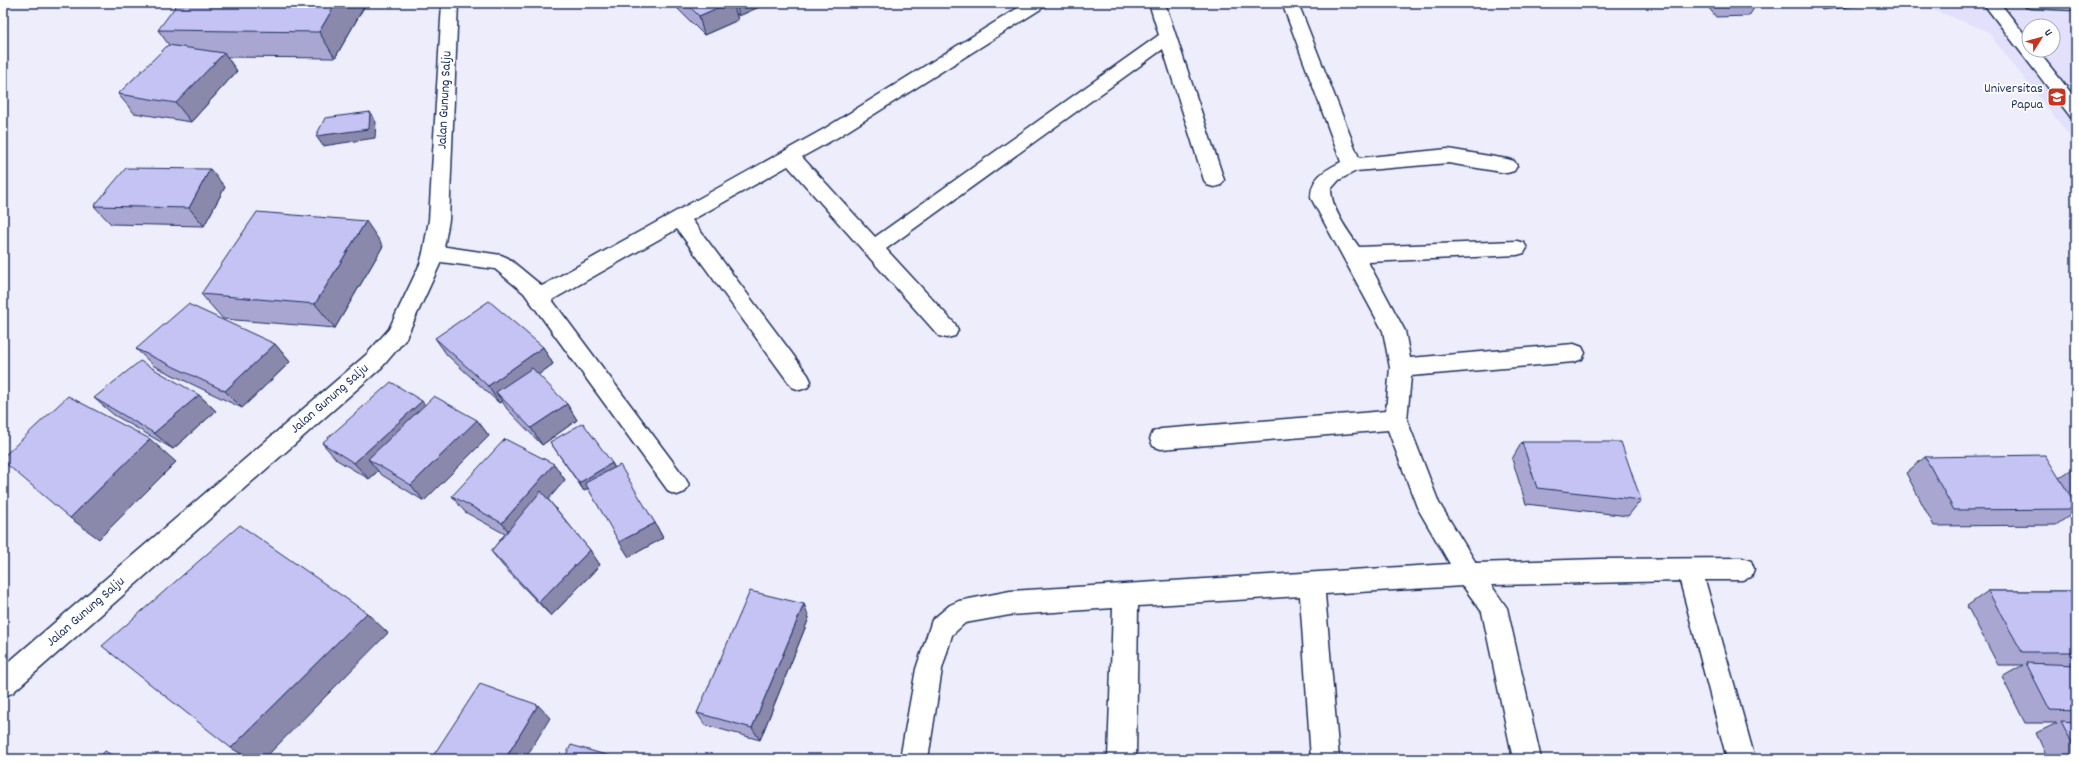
<svg xmlns="http://www.w3.org/2000/svg" width="2079" height="762" viewBox="0 0 2079 762" font-family="Dekko,sans-serif">
<style>
.built{fill:#e2e0fa;fill-rule:evenodd}
.lines{fill:none;stroke-linecap:round;stroke-linejoin:round}
.minor-casing{stroke:#1b2f5e;stroke-width:3}
.primary-casing{stroke:#1b2f5e;stroke-width:3}
.minor{fill:#fff;fill-rule:evenodd}
.primary{fill:#fff;fill-rule:evenodd}
.wall{fill:#a9a7d2;stroke:#1b2f5e}
.shaded-wall{fill:#8a88ab;stroke:#1b2f5e}
.building{fill:#c5c2f4;stroke:#1b2f5e}
.labels{text-anchor:middle;dominant-baseline:central;stroke-width:3.5;stroke-linejoin:round;paint-order:stroke}
.poi-label{font-size:14px;fill:#1b2f5e;stroke:#fff;text-anchor:end}
.street-label{font-size:14px;fill:#1b2f5e;stroke:#fff}
</style>
<rect width="100%" height="100%" fill="#eeedfc"/>
<filter id="ink" filterUnits="userSpaceOnUse"><feTurbulence type="fractalNoise" baseFrequency=".025" numOctaves="2"/><feDisplacementMap in="SourceGraphic" scale="8" xChannelSelector="R" yChannelSelector="G"/><feConvolveMatrix kernelMatrix="1 2 1 2 8 2 1 2 1" color-interpolation-filters="sRGB"/></filter>
<g filter="url(#ink)">
<path class="built" d="M1916 3H2076V144L1987 31ZM2029 26H2053V50H2029Z"/>
<g class="lines">
<defs>
<path id="minor" d="M1026 3H1046L1044 7 838 137 802 157 875 237 1159 35 1149 3H1165L1224 180 1221 185 1214 187 1207 185 1204 180 1163 49 886 249 955 324 958 330 955 336 947 338 939 336 788 166 692 220 808 375 811 381 808 387 800 390 792 387 677 229 552 300 685 478 689 485 685 492 677 495 669 492 524 293 495 269 433 261 426 258 423 253 426 248 433 245 501 255 508 258 542 286 824 129Z
M1282 3H1298L1359 158 1448 149 1507 159 1514 161 1517 166 1514 171 1507 173 1448 163 1356 171 1339 180 1331 189C1331 209 1348 231 1359 247L1517 241 1524 243 1527 248 1524 253 1517 255 1368 262 1405 331 1410 358 1574 344 1582 347 1585 353 1582 359 1574 362 1411 376 1407 420 1439 503 1476 563 1600 559 1742 558 1751 561 1754 569 1751 577 1742 580H1705L1755 759H1727L1680 581 1491 585 1507 608 1541 759H1513L1482 612 1463 586 1325 594 1339 759H1311L1300 596 1138 606 1136 759H1108L1113 608 1010 615 965 623 952 635 942 669 928 759H900L916 669 932 620 950 605 959 601 1010 591 1450 564 1417 507 1388 430 1161 449 1153 446 1150 439 1153 432 1161 429 1386 411 1390 368 1383 331 1311 198C1311 177 1324 171 1341 162Z
M1983 3H2000L2029 40V50H2037L2076 99V118L2070 116Z
M2024 3H2076V10L2032 8 2026 7Z"/>
<path id="primary" d="M442 3H458L449 220 443 253 440 264 405 340 382 367 12 693 3 697V667L366 355 389 329 420 264 423 253 429 220Z"/>
</defs>
<use href="#minor" class="minor-casing"/>
<use href="#primary" class="primary-casing"/>
<use href="#minor" class="minor"/>
<use href="#primary" class="primary"/>
</g>
<path class="wall" d="M672 3H768L739 16 736 13 738 20 704 35Z
M1705 3H1757L1749 16 1716 17Z
M1815 3H1866L1865 5 1822 10Z
M364 7 335 58 227 57 237 71 191 122 134 113 118 94 169 45 158 30Z
M225 187 204 226 111 224 94 206Z
M383 246 335 328 223 319 201 294Z
M435 338 543 347 553 364 538 375 567 404 577 420 542 445 507 409 502 401 499 403 447 355Z
M275 344 290 362 242 408 154 366 136 349Z
M199 395 216 411 173 449 114 415 94 398Z
M425 405 477 420 489 436 424 501 382 475 378 471 369 479 337 460 322 443Z
M550 442 612 463 615 468 655 523 663 538 629 557 588 488 584 491Z
M1522 442 1641 500 1628 516 1526 504 1512 459Z
M1925 457 2059 478 2072 469 2076 468V528L2069 516 2056 525 1934 526 1906 473Z
M554 464 565 480 548 499 590 550 600 565 551 616 503 566 491 551 505 534 465 512 452 496Z
M1988 591H2076V759H2048L2036 733 2057 723H2025L2002 677 2023 665H1998L1967 606Z
M804 604 809 618 760 740 705 725 697 713Z"/>
<path class="shaded-wall" d="M336 3H362L364 7 335 58 319 32Z
M729 3H733L738 20 704 35 699 16Z
M736 3H768L739 16Z
M224 53 237 71 191 122 176 103Z
M370 112 376 122 375 138 323 146 316 136Z
M210 169 225 187 204 226 189 208Z
M366 221 383 246 335 328 315 304Z
M275 344 290 362 242 408 225 391Z
M543 347 553 364 504 400 496 392 502 401 499 403 488 386Z
M199 395 216 411 173 449 154 433Z
M422 401 435 418 368 459 378 471 369 479 354 463Z
M567 404 577 420 542 445 531 428Z
M477 420 489 436 424 501 411 485Z
M150 439 176 462 99 539 70 518Z
M612 463 616 471 584 491 579 483Z
M554 464 565 480 514 539 502 523Z
M655 523 663 538 629 557 619 542Z
M590 550 600 565 551 616 539 602Z
M804 604 809 618 760 740 752 728Z
M367 613 388 633 264 759H250L231 748Z
M538 705 550 718 525 759H505Z"/>
<path class="building" d="M178 3H336L319 32 158 30Z
M686 3H729L699 16Z
M168 45 224 53 176 103 118 94Z
M370 112 369 129 316 136 325 118Z
M126 168 210 169 189 208 94 206Z
M257 212 366 221 315 304 201 294Z
M489 301 543 347 488 386 435 338Z
M188 304 275 344 225 391 136 349Z
M140 361 199 395 154 433 94 398Z
M532 368 567 404 531 428 496 392Z
M391 382 422 401 354 463 322 443Z
M68 396 150 439 70 518 3 461V457Z
M434 396 477 420 411 485 368 459Z
M583 423 612 463 579 483 550 442Z
M505 439 554 464 502 523 452 496Z
M1522 442H1621L1641 500 1537 488Z
M2045 455 2076 505V509L1954 510 1925 457Z
M620 465 655 523 619 542 585 483Z
M2076 468V476L2072 469Z
M541 491 590 550 539 602 491 551Z
M240 525 367 613 231 748 102 646Z
M750 591 804 604 752 728 697 713Z
M1988 591H2076V652H2022Z
M2026 663 2076 665V711L2050 710Z
M480 684 538 705 505 759H431Z
M2061 721 2076 722V751Z
M571 745 620 759H564Z
M105 751 119 759H98Z"/>
</g>
<defs>
<symbol id="university-square" viewBox="-11 -11 22 22"><rect x="-9" y="-9" width="18" height="18" rx="4" fill="#c8321e" stroke="#fff"/><path d="M0-5L7-2L0 1L-7-2ZM-4 1L0 2.5L4 1V4Q0 6-4 4Z" fill="#fff"/></symbol>
</defs>
<g fill-rule="evenodd">
<use href="#university-square" x="2046" y="86" width="22" height="22"/>
</g>
<g class="labels">
<g class="poi-label">
<text x="2043" y="89">Universitas<tspan x="2043" dy="16">Papua</tspan></text>
</g>
<g class="street-label">
<text transform="translate(445 100) rotate(-87)">Jalan Gunung Salju</text>
<text transform="translate(330 399) rotate(-41)">Jalan Gunung Salju</text>
<text transform="translate(86 612) rotate(-41)">Jalan Gunung Salju</text>
</g>
</g>
<rect width="2079" height="762" fill="none" stroke="#fff" stroke-width="16"/>
<rect x="8" y="8" width="2063" height="746" fill="none" stroke="#1b2f5e" stroke-width="1.5" filter="url(#ink)"/>
<g transform="translate(2041 38) rotate(53)"><circle r="19" fill="#ffffff" stroke="#a4acbf"/>
<path d="M0-3L7 15L0 10L-7 15Z" fill="#c8321e"/>
<text y="-6" font-size="11" font-weight="bold" text-anchor="middle" fill="#1b2f5e">U</text>
</g>
</svg>
